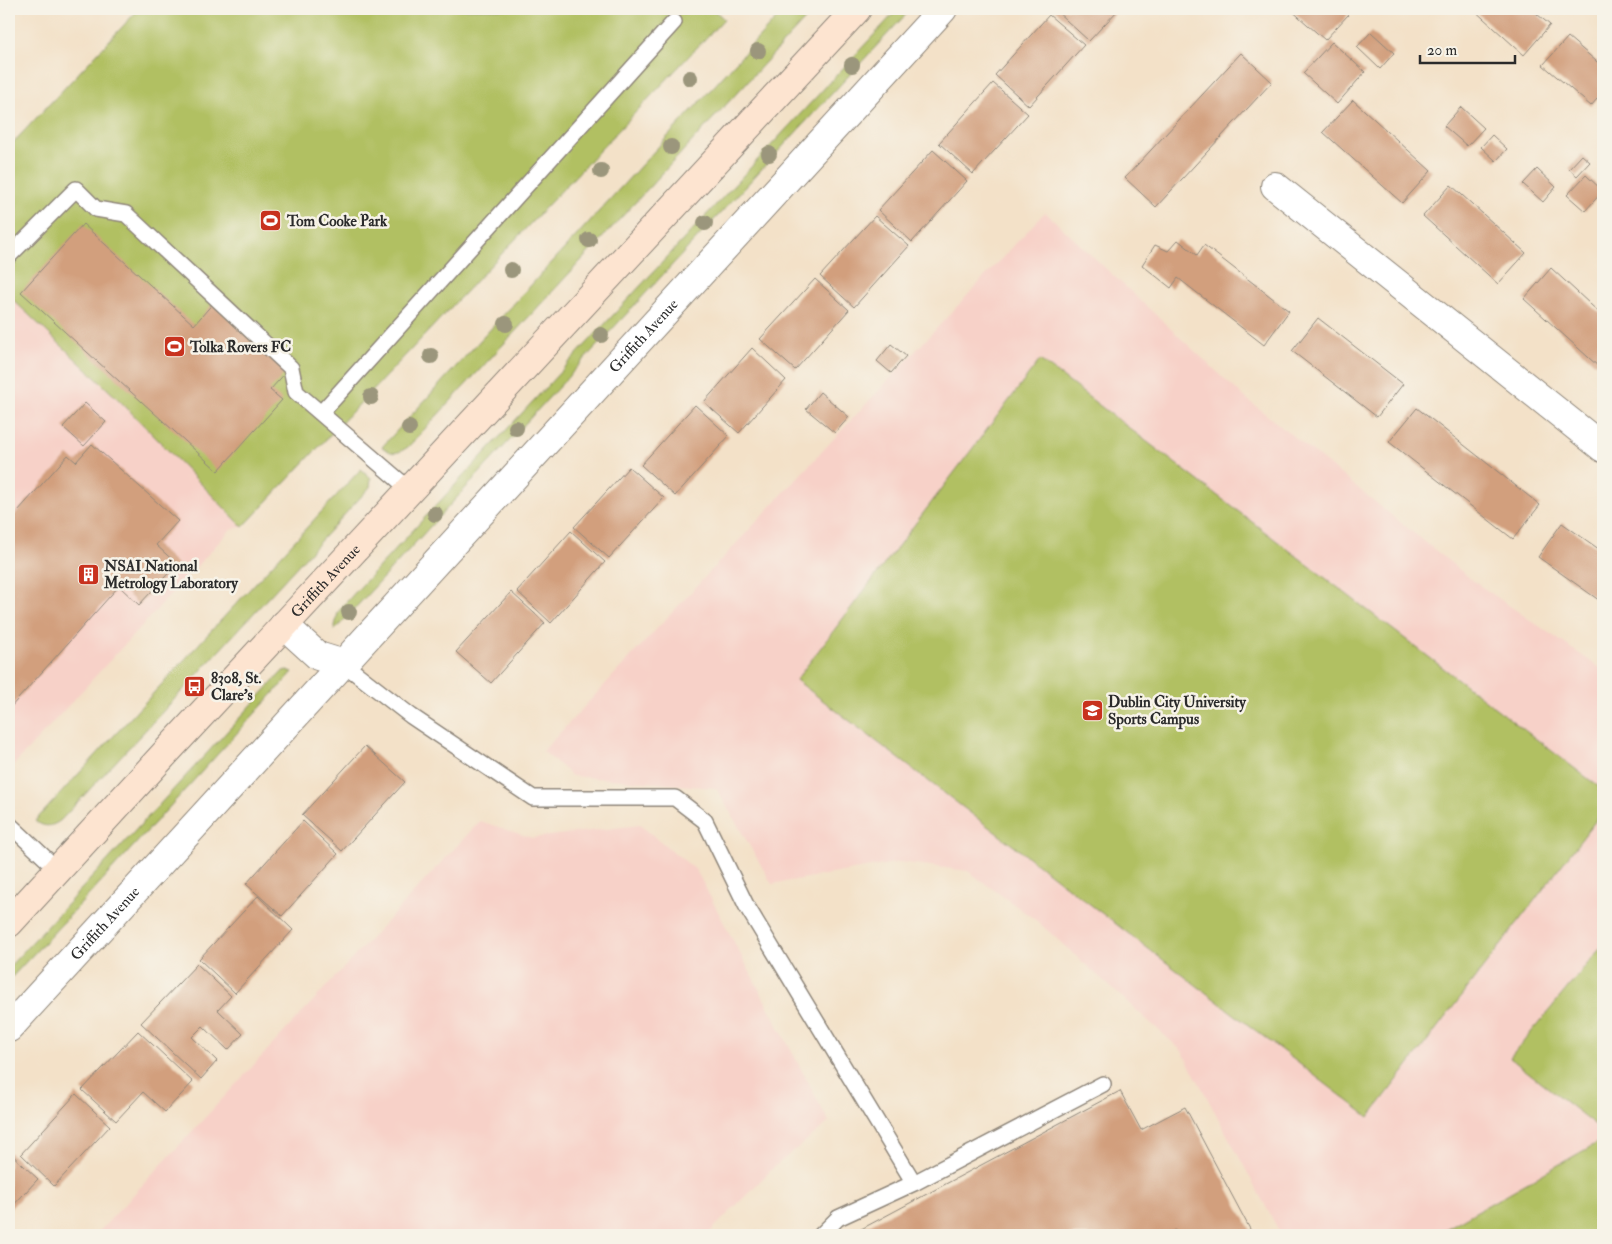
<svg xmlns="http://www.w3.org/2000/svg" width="1612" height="1244" viewBox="0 0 1612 1244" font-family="'IM FELL Double Pica',serif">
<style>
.built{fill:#f7d1c8}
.green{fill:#b1c062;stroke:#6e7646}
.building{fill:#d29f7d}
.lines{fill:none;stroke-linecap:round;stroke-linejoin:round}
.service-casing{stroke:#8f867a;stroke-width:18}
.minor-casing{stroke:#8f867a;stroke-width:30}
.secondary-casing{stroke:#8f867a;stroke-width:30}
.service{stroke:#fff;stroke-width:15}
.minor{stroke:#fff;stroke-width:28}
.secondary{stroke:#fde4d0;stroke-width:28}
.tree{fill:#9b967b}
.labels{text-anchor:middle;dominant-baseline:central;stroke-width:5;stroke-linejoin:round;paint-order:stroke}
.poi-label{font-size:15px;font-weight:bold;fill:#2b2b2b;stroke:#f7f3e8;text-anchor:start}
.street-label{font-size:15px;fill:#2b2b2b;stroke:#f7f3e8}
</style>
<rect width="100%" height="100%" fill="#f7f3e8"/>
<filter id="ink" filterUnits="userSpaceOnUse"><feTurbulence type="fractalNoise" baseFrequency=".02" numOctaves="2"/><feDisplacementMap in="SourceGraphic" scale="10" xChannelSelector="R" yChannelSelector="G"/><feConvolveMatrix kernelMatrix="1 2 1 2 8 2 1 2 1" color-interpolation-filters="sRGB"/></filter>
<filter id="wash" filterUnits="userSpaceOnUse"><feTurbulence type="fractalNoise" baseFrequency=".0096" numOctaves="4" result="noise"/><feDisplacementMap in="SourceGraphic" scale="20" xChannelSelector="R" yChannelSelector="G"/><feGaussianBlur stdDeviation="1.12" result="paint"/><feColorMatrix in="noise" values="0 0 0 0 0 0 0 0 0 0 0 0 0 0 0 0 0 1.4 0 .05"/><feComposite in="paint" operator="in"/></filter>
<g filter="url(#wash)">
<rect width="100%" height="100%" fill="#f3e1c8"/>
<path class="built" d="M1045 212 1243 396 1476 583 1603 670V1235H1276L1279 1231 1182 1051 1037 921 968 871 900 862 772 884 716 788 572 776 543 751Z
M9 296 119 400 243 527 231 529 9 770Z
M480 821 532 838 640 825 696 870 829 1122 774 1167 707 1235H96Z"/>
<path class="green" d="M139 9H713L724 19 243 527 119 400 9 296V147Z
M785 9H815L408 447C397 454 393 455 382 447Z
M898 9H911L604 338 334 631 338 612 349 599Z
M1040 360 1603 790V811L1369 1117 796 680Z
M361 469 371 478 370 487 183 690 61 820C52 827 45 828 35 821Z
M287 670 293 672 76 909 9 980V967L283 671Z
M1603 945V1131L1510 1058Z
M1597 1143 1603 1154V1235H1435Z"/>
<g id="blocks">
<path class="building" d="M1056 9H1119L1089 41 1055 10Z
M1290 9H1342L1348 15 1325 40Z
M1473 9H1531L1550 25 1524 55Z
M1049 15 1084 45 1029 106 995 75Z
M1371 32 1394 53 1380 69 1357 47Z
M1568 37 1603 67V92L1591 106 1543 65Z
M1332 42 1365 72 1337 104 1303 73Z
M1241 53 1272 82 1156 207 1125 178Z
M993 83 1028 114 973 174 939 143Z
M1353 100 1431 171 1402 203 1323 132Z
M1461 107 1484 128 1467 146 1444 126Z
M1492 135 1507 149 1496 161 1481 147Z
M933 150 967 181 912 242 878 210Z
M1582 155 1590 162 1577 176 1569 169Z
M1537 169 1556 187 1543 202 1523 184Z
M1586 175 1603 191 1585 211 1567 195Z
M1451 185 1526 253 1498 284 1423 216Z
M875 216 909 246 854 307 820 276Z
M83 224 194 325 215 301 289 369 270 390 282 400 218 471 21 292Z
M1178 240 1197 255 1204 245 1289 311 1264 345 1178 278 1171 288 1142 265 1155 245 1168 251Z
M1551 268 1603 316V362L1599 367 1524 299Z
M815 279 849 310 795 370 760 339Z
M1318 318 1403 384 1377 417 1292 351Z
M891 344 906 356 891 373 877 361Z
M752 348 786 380 739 433 704 402Z
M820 392 849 417 835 433 806 409Z
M85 403 106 422 84 446 63 427Z
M695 405 729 436 675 496 641 465Z
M1417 408 1540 505 1513 539 1389 442Z
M92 444 178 521 156 545 177 564 139 605 119 586 9 709V521L68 455 76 462Z
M629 467 664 498 609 558 574 527Z
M1562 523 1603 552V603L1538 557Z
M571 531 605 562 551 623 517 591Z
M511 592 545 623 491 683 456 652Z
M365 746 405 782 342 851 302 815Z
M303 821 338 854 282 916 246 884Z
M258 896 293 930 235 993 199 959Z
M197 964 231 996 218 1010 243 1034 228 1050 203 1026 192 1037 217 1061 201 1079 141 1023Z
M138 1031 193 1082 165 1112 143 1092 116 1121 82 1090Z
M1120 1091 1141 1130 1185 1107 1251 1231 1243 1235H1177L1175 1230 1166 1235H1123L1122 1233 1118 1235H850Z
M76 1094 110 1126 54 1186 21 1154Z
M9 1152 38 1179 9 1210Z"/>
</g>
</g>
<g filter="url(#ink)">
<use href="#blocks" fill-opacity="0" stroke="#8f867a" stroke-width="1"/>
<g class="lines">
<defs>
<path id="service" d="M9 256 76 189 96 209 126 214 291 368 296 392 410 490
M321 413 674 22
M344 664 411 716 533 798H675L705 821 746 905 914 1183
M9 824 58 870
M821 1235 838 1218 914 1183 1103 1084"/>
<g id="minor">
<path d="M1275 186 1603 448"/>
<path d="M284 625 318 656 344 664"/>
<path id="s1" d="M9 1028 943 9"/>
</g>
<g id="secondary">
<path id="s2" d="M9 923 171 747 857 9"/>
</g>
</defs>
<use href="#service" class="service-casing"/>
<use href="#minor" class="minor-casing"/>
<use href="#secondary" class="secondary-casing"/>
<use href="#service" class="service"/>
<use href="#minor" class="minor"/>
<use href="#secondary" class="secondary"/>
</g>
<g class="tree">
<circle cx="758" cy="51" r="8"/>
<circle cx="852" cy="65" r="8"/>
<circle cx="690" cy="78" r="8"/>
<circle cx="671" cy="147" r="8"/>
<circle cx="769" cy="154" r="8"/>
<circle cx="601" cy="171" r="8"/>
<circle cx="705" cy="223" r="8"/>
<circle cx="589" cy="240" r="8"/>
<circle cx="511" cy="270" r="8"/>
<circle cx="506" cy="324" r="8"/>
<circle cx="601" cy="335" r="8"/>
<circle cx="431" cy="356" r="8"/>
<circle cx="371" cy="397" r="8"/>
<circle cx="409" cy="428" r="8"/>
<circle cx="516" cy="428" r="8"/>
<circle cx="435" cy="514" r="8"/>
<circle cx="349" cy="612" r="8"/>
</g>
</g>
<defs>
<symbol id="stadium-square" viewBox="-11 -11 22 22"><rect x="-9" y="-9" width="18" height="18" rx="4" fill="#c8321e" stroke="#f7f3e8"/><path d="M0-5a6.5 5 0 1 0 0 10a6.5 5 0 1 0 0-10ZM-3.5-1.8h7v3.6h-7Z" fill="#fff"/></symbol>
<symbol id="building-square" viewBox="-11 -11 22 22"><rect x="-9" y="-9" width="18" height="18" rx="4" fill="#c8321e" stroke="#f7f3e8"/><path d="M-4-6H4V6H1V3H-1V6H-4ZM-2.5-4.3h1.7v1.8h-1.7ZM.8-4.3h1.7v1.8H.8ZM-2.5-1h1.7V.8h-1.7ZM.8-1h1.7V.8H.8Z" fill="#fff"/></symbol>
<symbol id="bus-square" viewBox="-11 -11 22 22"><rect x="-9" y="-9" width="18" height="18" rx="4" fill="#c8321e" stroke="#f7f3e8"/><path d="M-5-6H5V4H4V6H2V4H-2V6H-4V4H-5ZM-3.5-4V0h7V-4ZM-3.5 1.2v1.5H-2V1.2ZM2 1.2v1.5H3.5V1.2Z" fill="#fff"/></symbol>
<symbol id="university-square" viewBox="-11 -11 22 22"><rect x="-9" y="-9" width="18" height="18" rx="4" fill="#c8321e" stroke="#f7f3e8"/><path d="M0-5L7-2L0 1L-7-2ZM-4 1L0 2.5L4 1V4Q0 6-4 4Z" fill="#fff"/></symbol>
</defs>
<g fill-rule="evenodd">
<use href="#stadium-square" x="258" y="208" width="25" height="25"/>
<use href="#stadium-square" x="162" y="334" width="25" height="25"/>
<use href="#building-square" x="76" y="562" width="25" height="25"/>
<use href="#bus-square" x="182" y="674" width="25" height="25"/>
<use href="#university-square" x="1080" y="698" width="25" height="25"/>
</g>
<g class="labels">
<g class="poi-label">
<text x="287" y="221">Tom Cooke Park</text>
<text x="190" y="347">Tolka Rovers FC</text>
<text x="104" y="566">NSAI National<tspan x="104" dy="17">Metrology Laboratory</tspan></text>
<text x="211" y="678">8308, St.<tspan x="211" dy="17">Clare's</tspan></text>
<text x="1108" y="702">Dublin City University<tspan x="1108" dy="17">Sports Campus</tspan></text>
</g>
<g class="street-label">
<text stroke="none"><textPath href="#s1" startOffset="939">Griffith Avenue</textPath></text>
<text stroke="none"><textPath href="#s2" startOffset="466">Griffith Avenue</textPath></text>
<text stroke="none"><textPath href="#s1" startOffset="142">Griffith Avenue</textPath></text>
</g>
</g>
<rect width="1612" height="1244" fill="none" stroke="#f7f3e8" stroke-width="30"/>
<path d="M1420 55v8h95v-8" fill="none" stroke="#2b2b2b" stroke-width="2.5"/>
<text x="1427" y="55" font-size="15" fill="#2b2b2b" stroke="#f7f3e8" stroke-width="4" paint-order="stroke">20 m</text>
</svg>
